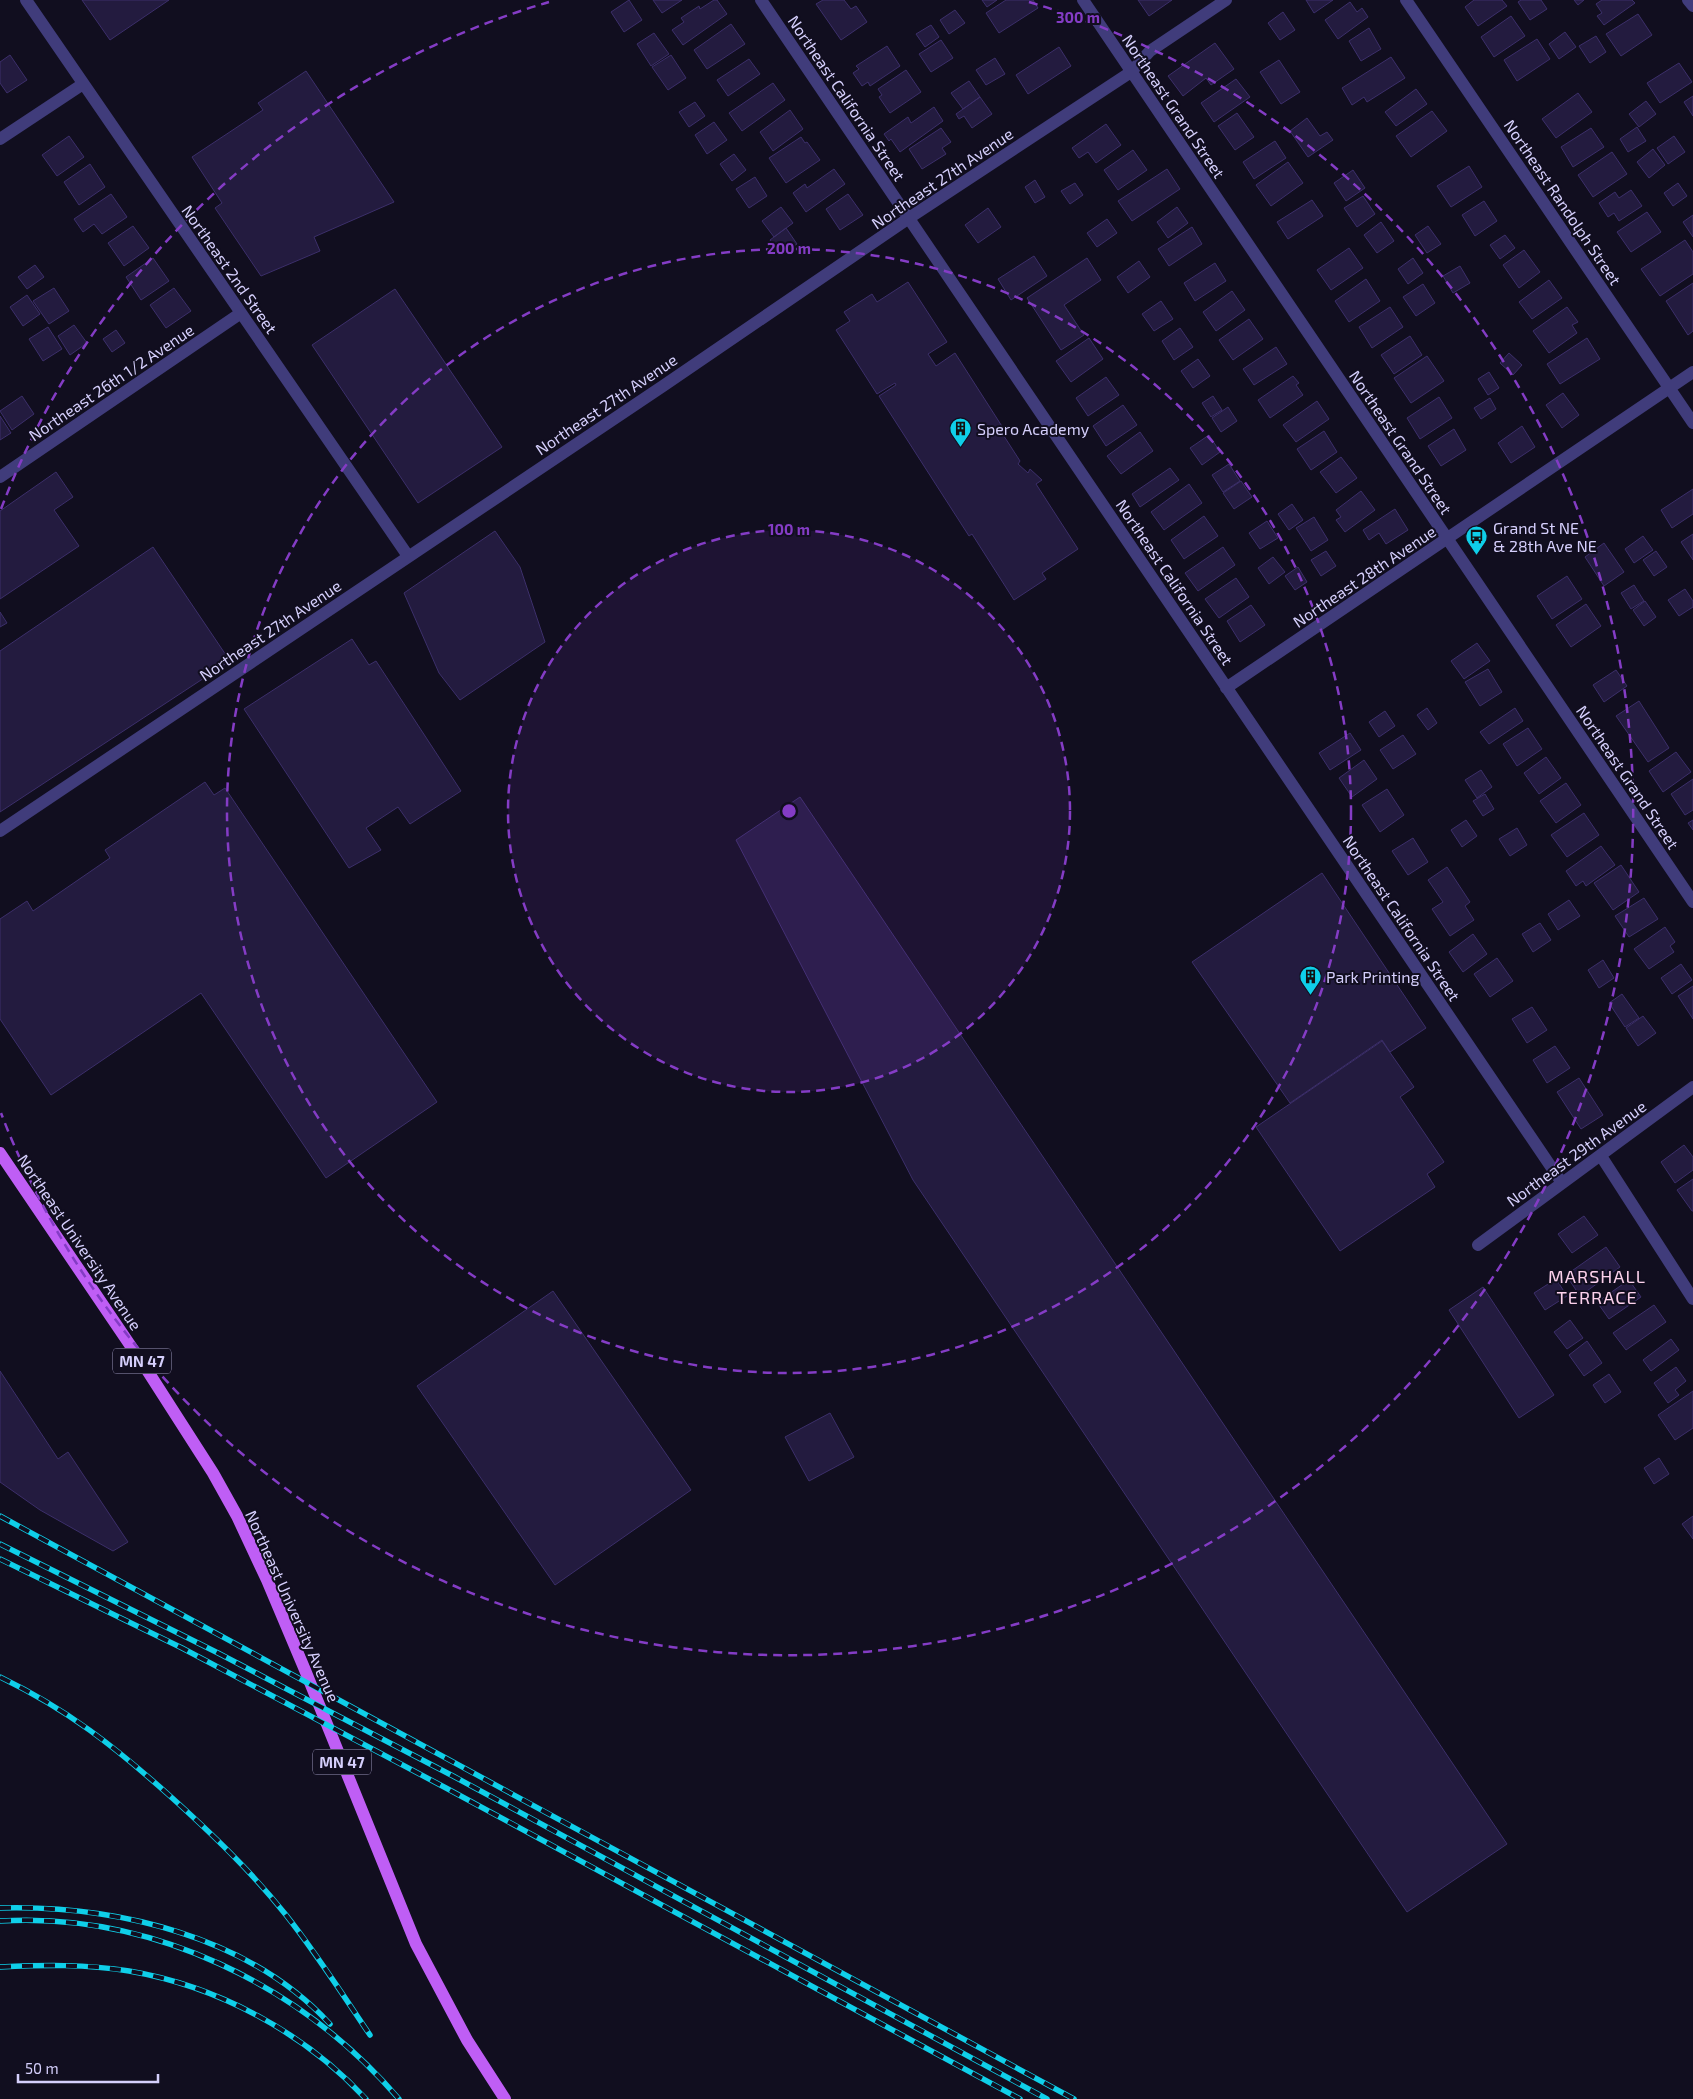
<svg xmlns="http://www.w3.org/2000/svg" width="1693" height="2099" viewBox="0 0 1693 2099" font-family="'Exo 2',sans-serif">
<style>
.building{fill:#231b3f;stroke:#3c2f6a}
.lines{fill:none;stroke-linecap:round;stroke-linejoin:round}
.minor{stroke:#403c7b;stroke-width:12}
.major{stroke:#bf5ef5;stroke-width:12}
.rail-casing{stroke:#0fcfe9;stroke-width:5.5}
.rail{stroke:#110e1f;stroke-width:4;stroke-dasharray:11;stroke-linecap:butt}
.ring{fill:none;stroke:#843cc5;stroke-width:2.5;stroke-dasharray:9 6}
.labels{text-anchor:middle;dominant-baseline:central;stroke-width:4;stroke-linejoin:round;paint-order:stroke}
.shield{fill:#110e1f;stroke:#9a95ba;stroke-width:1}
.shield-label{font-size:15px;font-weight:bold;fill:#d5cffc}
.street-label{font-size:16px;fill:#d5cffc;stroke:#110e1f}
.poi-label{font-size:16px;fill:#d5cffc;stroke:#110e1f;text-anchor:start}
.neighbourhood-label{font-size:18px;letter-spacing:1px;fill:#fcd1ec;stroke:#110e1f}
.centre{fill:#843cc5;stroke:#110e1f;stroke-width:2.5}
.ring-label{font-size:15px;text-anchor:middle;font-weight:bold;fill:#843cc5;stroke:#110e1f;stroke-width:4;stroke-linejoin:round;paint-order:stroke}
</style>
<rect width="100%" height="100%" fill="#110e1f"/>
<path class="building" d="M82 0H169L110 40Z
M629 0 642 20 624 32 611 12Z
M653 0H682L662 13Z
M714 0H717L727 14 683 45 672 30 684 22 681 18 699 6 700 9Z
M823 0H844L851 9 856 6 867 22 841 40 816 4Z
M982 0H997L987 7Z
M1006 0H1033L1038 8 999 33 986 13Z
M1138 0H1172L1149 16Z
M1306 0H1333L1314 13Z
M1474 0H1502L1507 6 1478 26 1465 7Z
M1521 0H1541L1547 9 1530 20 1518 2Z
M1574 0H1584L1578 5Z
M1602 0H1632L1635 3 1604 25 1597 16 1602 13 1596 4Z
M1350 2 1357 12 1362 8 1368 17 1338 39 1325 20Z
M955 10 965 23 949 34 940 20Z
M1283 12 1295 30 1280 40 1268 23Z
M1638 14 1652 35 1621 56 1606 34Z
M1511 16 1525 36 1494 57 1481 37Z
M731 24 745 44 707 69 694 50Z
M931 25 939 37 925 47 916 34Z
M1369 28 1381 49 1361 61 1349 41Z
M1565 32 1576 47 1559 59 1549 44Z
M654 33 669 54 651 66 637 44Z
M1596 36 1606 52 1590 63 1579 46Z
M1537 39 1550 59 1517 81 1504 60Z
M941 40 953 58 931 72 919 54Z
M1215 43 1234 69 1211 85 1206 78 1183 96 1168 76Z
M887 46 900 66 870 86 868 82 862 86 853 73 859 69 856 66Z
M1059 47 1071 66 1028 94 1016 75Z
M10 55 27 80 7 93 0 83V62Z
M671 55 686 78 668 90 652 67Z
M1391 57 1405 78 1367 102 1364 97 1352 105 1342 88Z
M995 58 1005 74 986 85 976 70Z
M749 59 760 74 728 96 717 80Z
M1279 60 1300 92 1281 104 1260 72Z
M1679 63 1692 82 1660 103 1647 83Z
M906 70 921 92 890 113 879 97 882 95 878 89Z
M306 71 394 202 314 237 320 251 261 276 215 208 222 203 192 157 263 110 258 103Z
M1236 79 1250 97 1214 122 1201 103Z
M969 81 980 97 963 109 951 93Z
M773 83 785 100 742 131 729 113Z
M1416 89 1427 104 1396 126 1385 112Z
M1578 93 1592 112 1556 138 1542 119Z
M1693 96V116L1684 102Z
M980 97 992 114 972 128 964 116 959 119 956 114Z
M1646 101 1656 114 1639 127 1629 114Z
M695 102 705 116 689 127 679 112Z
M934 107 943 121 900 152 891 139 889 141 884 134 908 117 911 123Z
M790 110 803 129 773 151 760 132Z
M1432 111 1447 131 1411 157 1396 136Z
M1237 113 1254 137 1235 150 1218 126Z
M1307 118 1320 136 1327 132 1333 140 1308 157 1290 131Z
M714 122 727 140 707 154 695 135Z
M1106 124 1121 145 1096 163 1088 152 1079 158 1072 148Z
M1637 127 1646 141 1628 152 1620 139Z
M941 128 951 142 942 148 946 154 922 169 909 149Z
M1591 128 1604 147 1573 167 1561 147Z
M69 136 84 157 57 176 42 155Z
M1674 136 1685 152 1668 164 1657 148Z
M801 137 805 143 807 142 820 160 786 183 769 158Z
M1275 141 1286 158 1254 179 1243 162Z
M1653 149 1665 165 1649 178 1637 162Z
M1133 150 1147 170 1118 190 1104 170Z
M1612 152 1627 174 1593 197 1578 175Z
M734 154 746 170 732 181 720 164Z
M1288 162 1303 183 1271 206 1256 185Z
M90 164 105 187 79 205 64 182Z
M1469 166 1482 187 1451 207 1437 186Z
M834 169 845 184 806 212 793 193 805 184 807 188Z
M1167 169 1180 189 1132 221 1118 201Z
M1353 170 1365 188 1346 201 1334 183Z
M755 177 767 196 749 208 736 189Z
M1035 180 1045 197 1035 203 1025 187Z
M1075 183 1083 195 1070 204 1061 191Z
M1678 183 1687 196 1673 206 1664 193Z
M1631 190 1642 206 1619 221 1614 213 1608 217 1599 203 1615 192 1619 198Z
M111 194 127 217 102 234 94 224 83 232 74 219Z
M848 194 863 215 840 230 826 209Z
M1363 196 1375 214 1357 227 1344 208Z
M1312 200 1323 216 1288 239 1277 222Z
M1484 201 1497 221 1475 236 1462 215Z
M781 207 793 223 774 237 762 221Z
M1177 207 1188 223 1168 238 1157 222Z
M988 208 1001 227 978 243 965 225Z
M1647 212 1661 232 1631 252 1617 232Z
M1693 215V237L1683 222Z
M1107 219 1117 233 1097 247 1087 233Z
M1381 222 1394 241 1377 253 1364 235Z
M133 226 149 248 124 266 108 243Z
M1428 226 1441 244 1427 253 1415 235Z
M1192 227 1202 244 1169 266 1158 249Z
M786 228 797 244 780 255 770 240Z
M1505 235 1515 248 1500 259 1490 245Z
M1685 240 1693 252V274L1660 296 1641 269Z
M1349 248 1363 268 1331 290 1317 270Z
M1524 250 1540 272 1519 288 1503 265Z
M1034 256 1047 276 1011 300 998 279Z
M153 258 169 281 141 300 126 277Z
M1087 258 1101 280 1064 305 1084 335 1061 350 1027 298Z
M1413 258 1423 273 1408 284 1398 269Z
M1139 261 1150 277 1128 293 1117 277Z
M1215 263 1226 281 1195 301 1184 283Z
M35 265 44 277 27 289 18 277Z
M1460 266 1470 283 1453 293 1443 276Z
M1366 279 1380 301 1349 322 1335 301Z
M1549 280 1562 298 1532 319 1519 302Z
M908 282 947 342 928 354 936 366 955 353 1005 431 1002 433 1020 461 1018 464 1028 473 1030 469 1042 480 1036 484 1078 549 1042 573 1046 579 1014 600 972 534 969 536 879 396 896 385 895 383 877 394 836 330 850 321 844 312 872 294 877 302Z
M1693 283V331L1688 335 1666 301Z
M1423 284 1435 303 1416 316 1403 297Z
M54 288 69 311 49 324 33 301Z
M174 288 191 311 166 328 150 305Z
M395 289 502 447 418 503 312 345Z
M1232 291 1245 310 1216 331 1203 312Z
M27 295 40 314 23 326 10 307Z
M1161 301 1173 319 1154 331 1142 314Z
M1390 307 1403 327 1372 348 1359 327Z
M1567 307 1578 322 1572 325 1577 333 1549 353 1533 331Z
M1249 319 1263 339 1233 360 1219 340Z
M74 325 87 343 70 355 58 336Z
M48 327 62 349 43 361 29 339Z
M1180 328 1193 347 1174 360 1162 341Z
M116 330 125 343 112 352 103 339Z
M1410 336 1422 355 1394 374 1381 355Z
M1089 338 1103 359 1071 382 1056 361Z
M1587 338 1600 359 1560 384 1547 364Z
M1276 347 1287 364 1254 385 1243 369Z
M1509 353 1522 365 1513 375 1500 363Z
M1427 356 1444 381 1411 403 1394 378Z
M1198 359 1210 376 1193 388 1181 371Z
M1489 372 1499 388 1488 395 1478 379Z
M1293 376 1299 383 1296 385 1303 395 1270 418 1258 400Z
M1106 377 1119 395 1088 416 1076 398Z
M1563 393 1579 415 1562 428 1546 405Z
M22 396 34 414 12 430 0 411Z
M1213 396 1222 410 1211 417 1202 403Z
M1439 397 1452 418 1420 439 1407 418Z
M1490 398 1496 409 1481 419 1474 408Z
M1317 401 1329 419 1296 442 1283 425Z
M1123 405 1137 425 1106 446 1093 426Z
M1228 407 1237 421 1221 432 1212 418Z
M0 416 11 433 0 440Z
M1522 426 1535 447 1511 463 1498 443Z
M1454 429 1466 450 1441 466 1428 446Z
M1324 431 1337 452 1311 470 1297 449Z
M1140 432 1153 451 1121 474 1107 456Z
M1209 435 1220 452 1202 465 1190 448Z
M1341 457 1357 478 1336 493 1320 472Z
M1229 464 1240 481 1223 492 1212 475Z
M1170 468 1179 480 1140 507 1132 494Z
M56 472 73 497 54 510 79 546 0 599V511Z
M1241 481 1252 497 1234 509 1223 493Z
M1189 484 1202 503 1164 530 1151 512Z
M1693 489V514L1672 528 1661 510Z
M1361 491 1375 510 1345 532 1336 520 1341 517 1336 510Z
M1292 504 1303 520 1289 530 1278 514Z
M1395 509 1408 530 1386 544 1379 533 1369 540 1363 530Z
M1204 516 1218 536 1184 559 1171 540Z
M1314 517 1328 540 1311 551 1296 528Z
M1267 521 1278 538 1260 549 1249 533Z
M495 531 520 567 545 642 460 700 439 673 404 593Z
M1693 534V560L1681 542Z
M1643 536 1653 550 1634 563 1625 549Z
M1604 543 1624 572 1604 586 1585 557Z
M153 547 230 661 0 812V651Z
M1223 547 1235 565 1198 591 1185 573Z
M1326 551 1336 566 1321 576 1311 560Z
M1656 551 1667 567 1654 576 1643 560Z
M1273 557 1285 572 1269 584 1258 568Z
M1298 567 1307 582 1295 590 1285 576Z
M1567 576 1582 599 1552 619 1537 596Z
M1236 578 1249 597 1219 618 1205 599Z
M1634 585 1644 601 1631 609 1621 593Z
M1685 589 1693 601V607L1679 616 1668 600Z
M1645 601 1656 617 1644 626 1633 610Z
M1586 604 1601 626 1571 647 1556 625Z
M1251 605 1265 625 1240 642 1227 621Z
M0 612 7 623 0 627Z
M352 639 369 665 376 661 461 791 410 824 398 807 366 828 381 850 349 868 244 709Z
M1477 643 1490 661 1464 679 1451 661Z
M1488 669 1502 692 1480 706 1465 682Z
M1616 670 1627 686 1604 702 1593 685Z
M1639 701 1669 748 1648 762 1616 716Z
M1427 708 1437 723 1428 730 1417 715Z
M1515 708 1523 721 1489 744 1480 732Z
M1385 711 1395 726 1379 737 1369 722Z
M1528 728 1542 749 1517 766 1503 744Z
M1350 733 1361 750 1330 770 1319 753Z
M1403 735 1416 754 1393 769 1380 750Z
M1676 752 1691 772 1663 792 1649 771Z
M1546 757 1561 778 1539 794 1524 773Z
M1364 760 1377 779 1352 797 1339 778Z
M1481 770 1492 787 1477 798 1465 780Z
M1693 779V810L1685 815 1671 794Z
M205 782 214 795 225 788 437 1102 326 1178 201 993 51 1095 0 1019V919L27 901 33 911 110 858 105 850Z
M1566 783 1581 805 1556 823 1540 801Z
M1387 789 1404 815 1380 832 1362 805Z
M1485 794 1494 809 1483 816 1473 801Z
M800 797 1507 1844 1407 1912 913 1180 736 840Z
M1584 813 1599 835 1567 857 1551 835Z
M1466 820 1477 836 1462 847 1451 830Z
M1693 820V830L1688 823Z
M1517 828 1527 845 1510 856 1499 839Z
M1413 838 1428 862 1408 875 1392 851Z
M1601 846 1615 865 1586 886 1583 881 1576 886 1566 871Z
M1621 865 1639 892 1613 910 1594 883Z
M1447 867 1470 902 1465 906 1474 920 1450 936 1432 909 1443 902 1428 880Z
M1322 873 1426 1028 1390 1052 1382 1040 1290 1103 1192 962Z
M1644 898 1658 919 1629 937 1615 916Z
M1569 900 1580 916 1558 930 1548 914Z
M1540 923 1551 940 1533 952 1522 934Z
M1665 927 1675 942 1670 946 1674 952 1649 969 1634 949Z
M1473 934 1487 954 1463 972 1449 952Z
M1497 958 1513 981 1490 997 1474 974Z
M1603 960 1614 978 1599 988 1588 970Z
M1681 964 1692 980 1672 994 1661 978Z
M1693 986V1019L1678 996Z
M1622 994 1639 1018 1625 1027 1609 1003Z
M1532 1007 1547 1030 1527 1043 1512 1019Z
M1643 1016 1656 1033 1638 1046 1626 1028Z
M1382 1041 1414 1087 1400 1097 1444 1162 1427 1174 1435 1187 1340 1251 1256 1127Z
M1555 1046 1570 1068 1547 1083 1533 1060Z
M1579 1078 1603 1115 1581 1129 1557 1092Z
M1684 1145 1693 1157V1170L1675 1183 1661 1162Z
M1693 1179V1211H1692L1677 1190Z
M1584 1216 1598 1235 1572 1253 1558 1234Z
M1606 1247 1620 1267 1580 1296 1566 1275Z
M1556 1279 1567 1296 1545 1310 1534 1293Z
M1629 1280 1641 1297 1609 1319 1597 1302Z
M1483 1287 1554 1395 1519 1418 1449 1310Z
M553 1291 691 1490 555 1585 417 1386Z
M1654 1305 1666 1322 1626 1350 1613 1333Z
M1570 1320 1583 1338 1567 1349 1554 1332Z
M1671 1339 1679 1350 1651 1371 1643 1360Z
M1587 1341 1602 1363 1584 1376 1569 1355Z
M1676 1367 1686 1381 1675 1390 1679 1395 1668 1403 1654 1383Z
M0 1371 58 1459 68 1452 128 1542 113 1551 40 1510 0 1482Z
M1609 1374 1621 1392 1605 1403 1593 1385Z
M1693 1391V1428L1675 1440 1658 1415Z
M830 1413 854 1457 809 1481 785 1437Z
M1659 1458 1669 1474 1654 1484 1644 1468Z
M1693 1516V1539L1682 1524Z"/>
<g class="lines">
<path class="minor" d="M26 0 408 556
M761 0 1562 1183
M1083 0 1693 902
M1406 0 1693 423
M1688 0 1693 6
M0 139 83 84
M0 477 241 313
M1226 688 1693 372
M0 831 663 386 909 218 1131 72 1150 51 1226 0
M1601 1156 1693 1299
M1478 1245 1693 1087"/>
<path class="major" d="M0 1153 147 1370 213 1473 237 1516 267 1580 305 1670 416 1944 467 2040 505 2099"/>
<defs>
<path id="rail" d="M0 1516 1074 2099
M0 1544 218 1653 453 1776 1047 2099
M0 1559 182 1648 446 1788 1020 2099
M0 1677C68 1710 114 1746 170 1796 211 1833 251 1871 286 1915 316 1953 343 1995 370 2035
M0 1908C116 1905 249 1936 330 2024
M0 1921C152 1912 301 1985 399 2099
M0 1967C43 1965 86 1964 129 1971 218 1986 305 2033 366 2099"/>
</defs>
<use href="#rail" class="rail-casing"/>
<use href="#rail" class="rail"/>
</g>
<circle cx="789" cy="811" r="281" fill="#843cc5" fill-opacity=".12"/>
<g class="ring">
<circle cx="789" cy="811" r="281"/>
<circle cx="789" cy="811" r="562"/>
<path d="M1 509A844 844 0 0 1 549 2M1029 2A844 844 0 1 1 1 1113"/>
</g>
<defs>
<symbol id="building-pin" viewBox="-11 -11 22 30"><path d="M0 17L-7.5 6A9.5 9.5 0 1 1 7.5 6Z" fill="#0fcfe9" stroke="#110e1f"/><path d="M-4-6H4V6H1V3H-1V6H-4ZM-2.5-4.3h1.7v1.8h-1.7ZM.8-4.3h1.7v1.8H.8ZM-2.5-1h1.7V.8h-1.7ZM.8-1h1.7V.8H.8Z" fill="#111"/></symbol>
<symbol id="bus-pin" viewBox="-11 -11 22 30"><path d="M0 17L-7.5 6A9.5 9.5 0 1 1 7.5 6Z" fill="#0fcfe9" stroke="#110e1f"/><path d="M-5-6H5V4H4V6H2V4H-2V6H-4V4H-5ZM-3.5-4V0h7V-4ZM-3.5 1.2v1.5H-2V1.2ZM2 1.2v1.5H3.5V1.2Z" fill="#111"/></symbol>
</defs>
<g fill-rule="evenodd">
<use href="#building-pin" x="948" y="416" width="25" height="34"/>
<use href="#bus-pin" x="1464" y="524" width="25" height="34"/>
<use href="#building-pin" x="1298" y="964" width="25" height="34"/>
</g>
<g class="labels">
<g class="shield">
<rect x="113" y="1348.5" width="58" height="25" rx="4"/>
<rect x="313" y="1749.5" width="58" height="25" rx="4"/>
</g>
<g class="shield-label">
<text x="142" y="1361">MN 47</text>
<text x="342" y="1762">MN 47</text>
</g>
<g class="street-label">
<text transform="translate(847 98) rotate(56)">Northeast California Street</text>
<text transform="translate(1174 106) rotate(56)">Northeast Grand Street</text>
<text transform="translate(942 178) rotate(-34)">Northeast 27th Avenue</text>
<text transform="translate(1563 202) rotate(56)">Northeast Randolph Street</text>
<text transform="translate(230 269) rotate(55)">Northeast 2nd Street</text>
<text transform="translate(111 382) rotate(-34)">Northeast 26th 1/2 Avenue</text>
<text transform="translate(606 404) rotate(-34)">Northeast 27th Avenue</text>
<text transform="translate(1401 442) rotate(56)">Northeast Grand Street</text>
<text transform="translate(1364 576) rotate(-34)">Northeast 28th Avenue</text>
<text transform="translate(1175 582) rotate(56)">Northeast California Street</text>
<text transform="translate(270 630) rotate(-34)">Northeast 27th Avenue</text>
<text transform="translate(1628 777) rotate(56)">Northeast Grand Street</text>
<text transform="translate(1402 918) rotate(56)">Northeast California Street</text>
<text transform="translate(1576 1153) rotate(-36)">Northeast 29th Avenue</text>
<text transform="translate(80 1242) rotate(56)">Northeast University Avenue</text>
<text transform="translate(293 1606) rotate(66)">Northeast University Avenue</text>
</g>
<g class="poi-label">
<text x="977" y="428">Spero Academy</text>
<text x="1493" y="527">Grand St NE<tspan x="1493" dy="18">&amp; 28th Ave NE</tspan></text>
<text x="1326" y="976">Park Printing</text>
</g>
<g class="neighbourhood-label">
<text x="1597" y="1276">MARSHALL<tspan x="1597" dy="21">TERRACE</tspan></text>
</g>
</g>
<circle cx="789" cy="811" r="8" class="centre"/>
<g class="ring-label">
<text x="1078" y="23">300 m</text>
<text x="789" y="254">200 m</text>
<text x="789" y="535">100 m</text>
</g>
<path d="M18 2074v8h140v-8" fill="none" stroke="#d5cffc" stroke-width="2.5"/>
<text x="25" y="2074" font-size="15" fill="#d5cffc" stroke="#110e1f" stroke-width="4" paint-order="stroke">50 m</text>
</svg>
